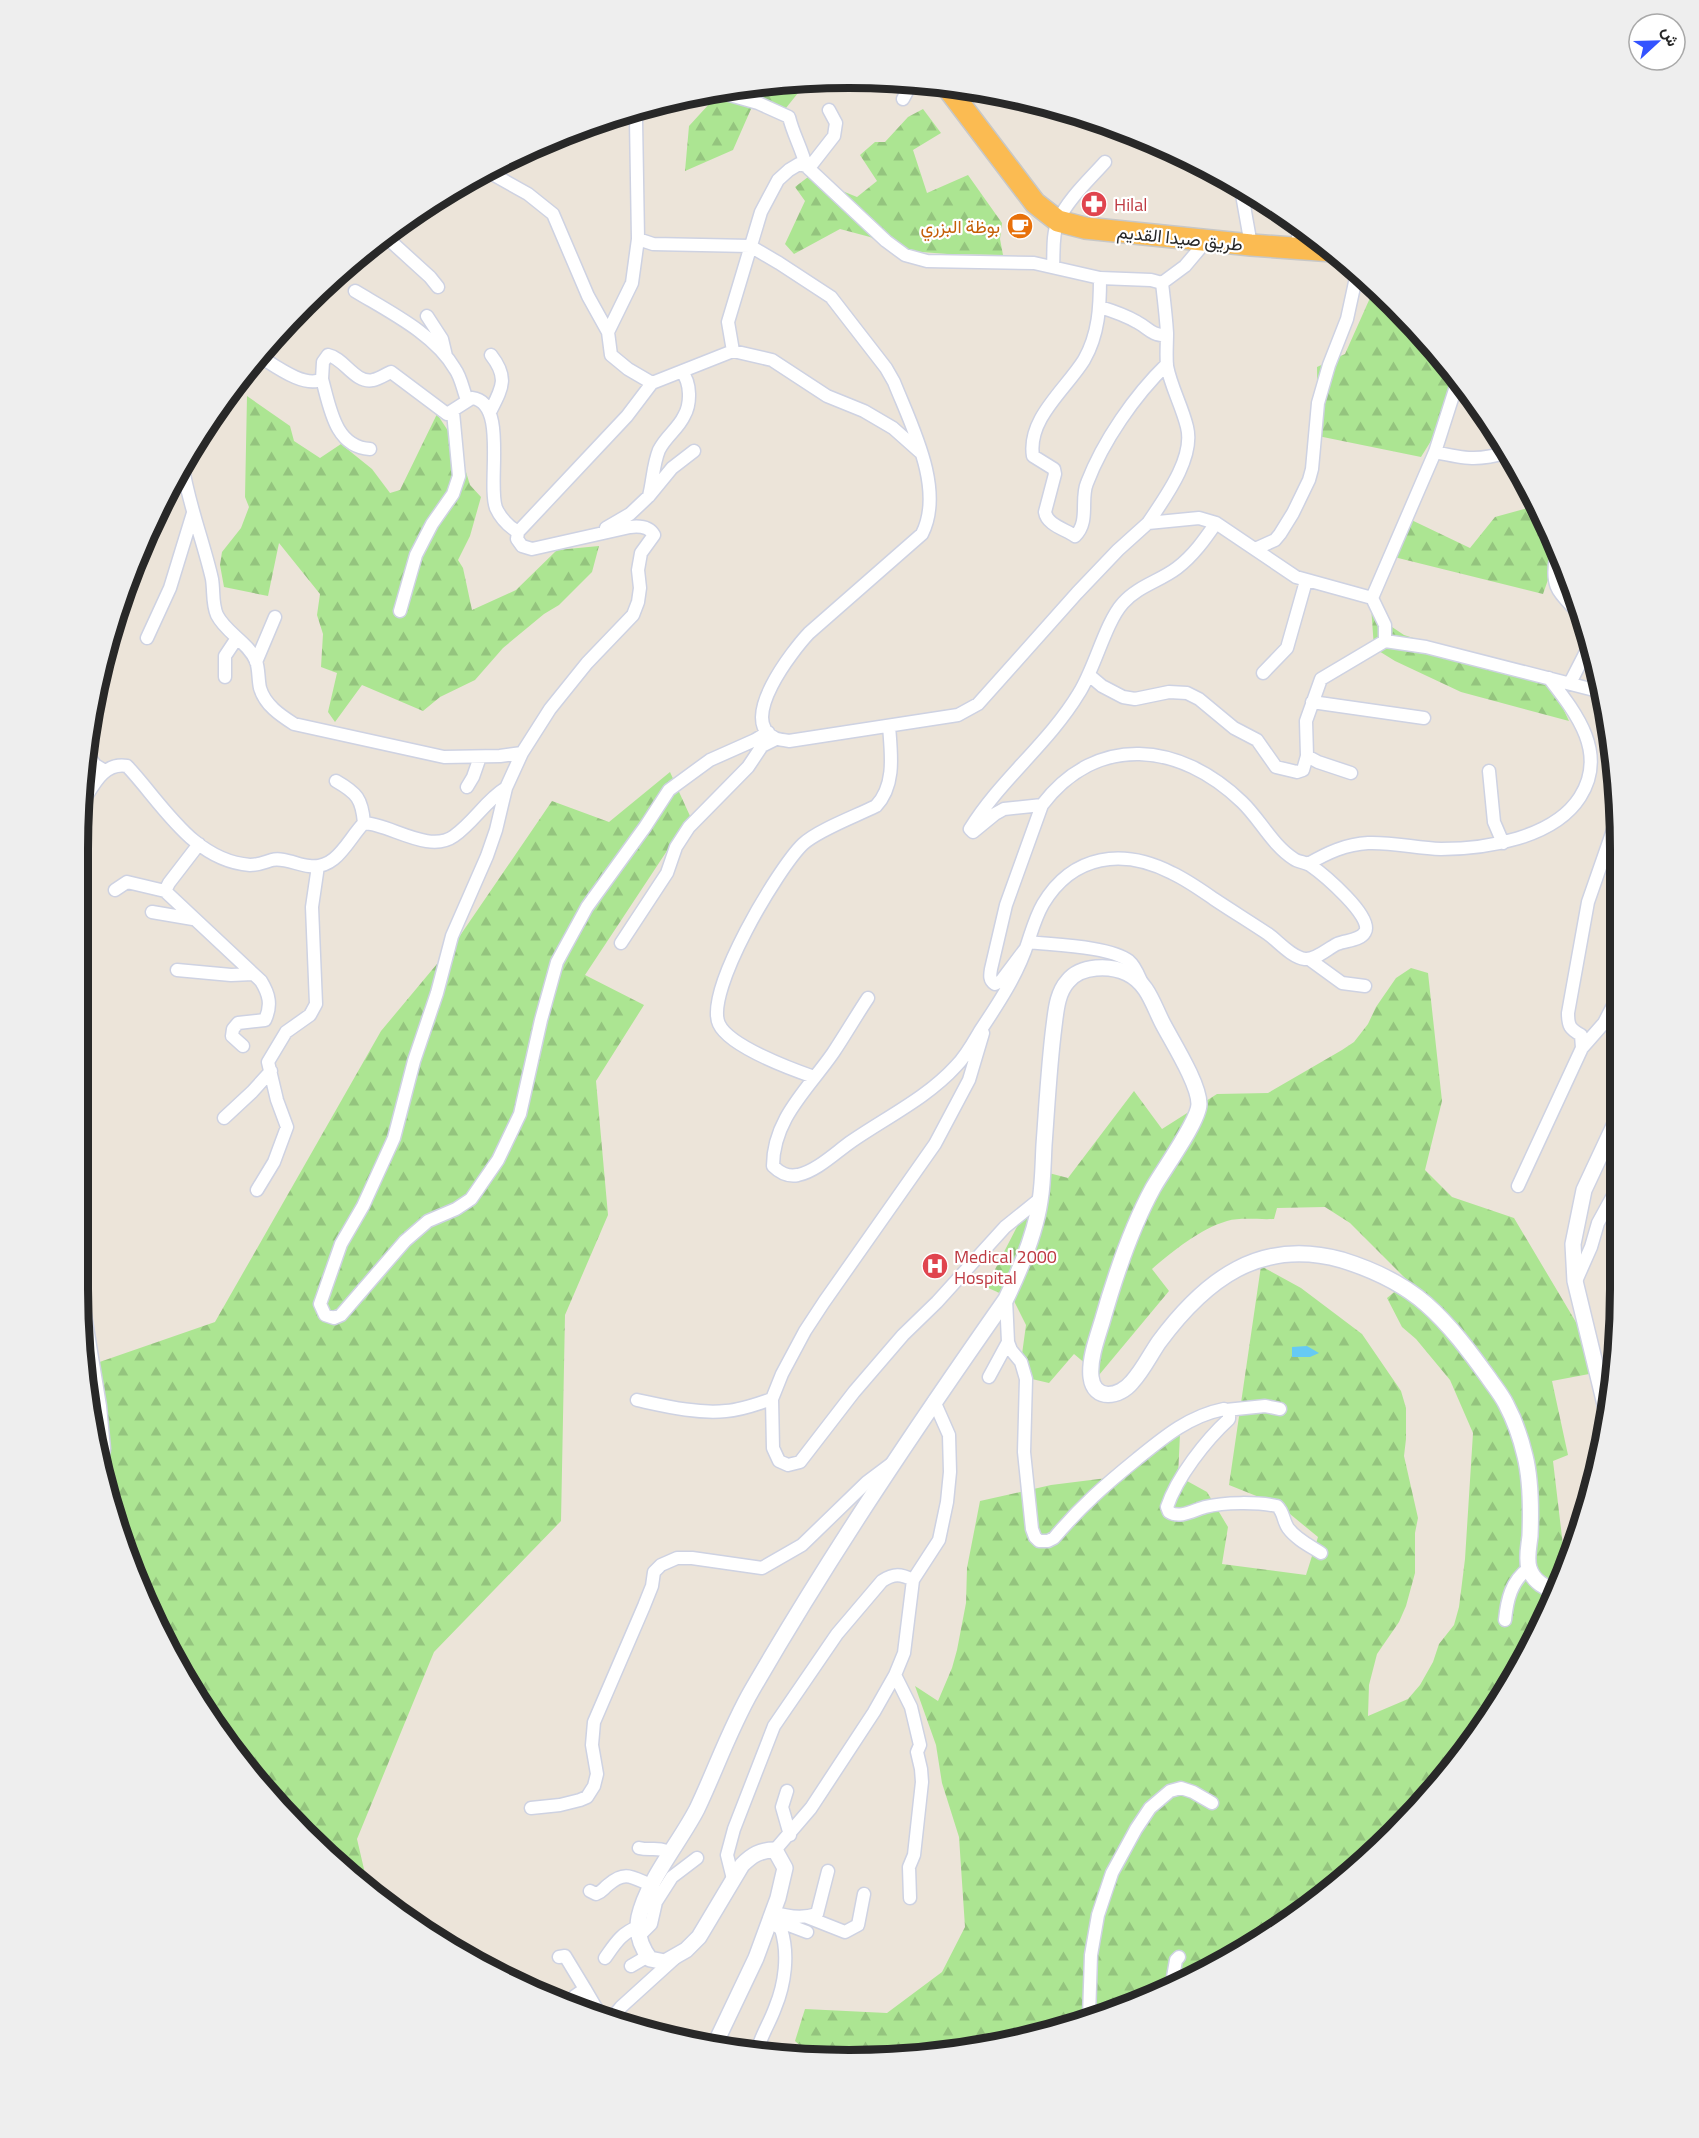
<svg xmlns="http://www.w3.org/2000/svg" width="1699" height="2138" viewBox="0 0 1699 2138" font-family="'Titillium Web',Vazirmatn,sans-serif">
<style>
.forest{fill:url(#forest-firs)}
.water{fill:#66caf4}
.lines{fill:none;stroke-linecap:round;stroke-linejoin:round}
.minor-casing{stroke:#ced2e2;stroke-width:15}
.tertiary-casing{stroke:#ced2e2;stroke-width:18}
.trunk-casing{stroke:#c7c7c7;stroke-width:24}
.minor{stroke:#fff;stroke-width:12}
.tertiary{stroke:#fff;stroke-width:15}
.trunk{stroke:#fbbb52;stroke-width:21}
.labels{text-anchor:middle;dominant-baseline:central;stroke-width:4.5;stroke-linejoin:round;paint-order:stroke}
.health-label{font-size:18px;fill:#be3a42;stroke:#fff;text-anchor:start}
.food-label{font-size:18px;fill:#c56008;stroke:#fff;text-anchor:end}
.street-label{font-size:18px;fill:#282828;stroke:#fff}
.rim{fill:none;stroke:#282828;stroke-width:8}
</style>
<defs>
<pattern id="forest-firs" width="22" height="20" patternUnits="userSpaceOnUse" patternTransform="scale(1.5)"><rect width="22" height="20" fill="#ace592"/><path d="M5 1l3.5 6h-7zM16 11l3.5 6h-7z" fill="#94c47e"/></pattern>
</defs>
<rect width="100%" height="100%" fill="#ece4d9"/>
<path class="forest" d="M806 83 782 113 762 100 751 109 733 150 685 171 689 126 721 91 749 85Z
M923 109 941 133 913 150 927 193 968 175 1002 223 1000 239 1003 255 947 254 896 250 870 237 840 229 794 254 785 244 805 201 795 187 808 177 857 197 877 181 860 155 875 142H885L908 117Z
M1374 289 1430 341 1480 412 1457 399 1421 457 1318 436 1317 367 1345 354Z
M247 396 290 426 294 441 320 458 341 444 372 469 390 493 400 490 437 414 458 446 470 485 481 497 470 536 458 560 463 568 472 610 516 590 557 550 599 546 592 572 559 605 544 614 503 648 475 680 440 697 423 711 362 685 335 722 328 712 337 673 321 667 323 634 317 615 320 594 279 543 268 596 224 587 220 565 222 552 241 528 249 507 245 497Z
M1535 506 1556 557 1543 594 1394 557 1384 575 1371 613 1404 635 1466 655 1553 687 1569 721 1461 692 1395 661 1374 648 1371 606 1389 558 1401 515 1470 548 1495 517Z
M670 772 690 816 585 975 644 1005 596 1081 608 1215 565 1315 561 1521 434 1652 357 1839 367 1882 304 1834 181 1674 104 1488 88 1366 215 1322 381 1031 457 940 552 801 609 822Z
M1411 968 1428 973 1442 1101 1425 1170 1452 1197 1514 1218 1605 1371 1552 1381 1568 1455 1553 1461 1566 1571 1562 1584 1462 1758 1358 1868 1235 1957 1049 2034 849 2060 807 2054 806 2051 795 2041 805 2009 887 2013 942 1972 965 1927 959 1837 942 1783 936 1745 915 1686 938 1701 952 1668 957 1650 966 1603 967 1568 980 1501 1051 1485 1123 1476 1180 1434 1178 1476 1207 1492 1228 1527 1222 1564 1306 1575 1318 1537 1279 1505 1229 1485 1261 1266 1301 1288 1362 1334 1401 1391 1406 1408V1439L1404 1456 1418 1518 1415 1533V1573L1406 1606 1399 1622 1377 1654 1369 1685 1368 1716 1408 1699 1420 1685 1433 1662 1439 1644 1454 1625 1459 1607 1465 1559 1473 1433 1450 1380 1416 1339 1402 1327 1387 1298 1408 1281 1350 1223 1325 1207 1277 1208 1274 1219C1260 1220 1241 1217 1227 1221 1200 1229 1173 1251 1152 1269L1169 1291 1099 1375 1074 1354 1049 1383 1019 1376 1026 1325 1013 1299 986 1287 1045 1172 1068 1178 1134 1091 1162 1129 1217 1094 1268 1093 1342 1050 1354 1042 1368 1024 1376 1007 1396 978Z"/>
<path class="water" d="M1307 1346 1319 1353 1310 1357H1292V1347Z"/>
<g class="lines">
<defs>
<path id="minor" d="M719 92 758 103 789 117C793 134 802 149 806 166
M903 99 912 82
M628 113 636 120 638 239 653 244 750 246 779 263 831 297 886 368 894 382C911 425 945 489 922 534L809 633C793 650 737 721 775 738 779 740 785 740 789 741L958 715 978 704 1077 593 1118 550 1148 523 1199 518 1216 523 1296 577 1372 598
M809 168 834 136 836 123 829 110
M487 171 528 194 553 214 588 296 608 332
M1241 189 1251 245
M386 237 430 277 438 287
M638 239 632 283 608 332 611 355 628 369 652 383
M1053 267C1054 252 1052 235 1058 221 1068 199 1089 180 1105 162
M1100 278C1100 306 1099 334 1084 360 1066 389 1027 419 1033 456L1054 469 1055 474 1045 512C1047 525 1065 529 1075 536 1090 522 1080 499 1087 483 1103 441 1135 395 1167 364
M1162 283 1185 266 1207 240
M355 291C388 311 435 334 455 369 461 377 463 390 467 400
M1100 307C1113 311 1125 315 1137 322 1150 329 1149 334 1167 336
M427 316 442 339 446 356
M733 351 772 360 827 396 864 411 893 428 920 452
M259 356C274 365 305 389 322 379L323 362 328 355C344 358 355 384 373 380 379 379 386 374 391 372L447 414 472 398C508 402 487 483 496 508 501 519 508 526 518 532
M322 379C330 408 335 447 370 449
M1458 380 1435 452 1372 598 1385 625V641L1426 647 1602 692
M490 412C502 388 509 378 491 355
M1435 452C1466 459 1478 461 1509 452
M182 463C188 503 203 540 212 579 214 591 212 604 217 615 226 633 248 642 256 661 259 669 258 679 260 688 265 705 280 715 294 724L444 757 500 756 522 753
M649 496C653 480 653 465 659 450 666 436 678 429 684 416 691 404 691 383 682 372
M1148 523C1164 499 1195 458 1187 427 1182 406 1171 387 1167 366 1166 355 1167 344 1167 333 1166 316 1164 300 1162 283
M606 528 630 514 649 496 672 468 694 451
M1255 549 1275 540 1280 534 1293 513 1309 480 1312 469 1318 403 1329 365 1347 319 1357 273
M1556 557C1550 591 1561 593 1581 616
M400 611 416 555 432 524 453 494 459 476 453 412
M147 638 170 588 193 513
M256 662 275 617
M1263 673 1287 648 1306 581
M1089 675 1102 686 1123 697 1135 699 1169 692 1187 693 1199 699 1234 728 1257 740 1276 767 1297 772 1303 770 1307 756 1306 721 1321 679 1385 641
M225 677V656L237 638
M1570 683 1589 646V636
M1312 702 1424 718
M768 732 755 740 710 760 669 790 645 827 587 907 557 962 541 1020 520 1114 498 1160 471 1199 456 1209 428 1221 405 1241 341 1315 334 1318 325 1315 320 1304 341 1244 363 1206 394 1138 414 1061 437 993 452 936 487 856 496 830 506 788 522 753 550 709 587 663 633 615 638 602 640 588 638 570 641 553 654 535C649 526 638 526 630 527L532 549 522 546 517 539 518 532 627 416 652 383 733 351 728 322 761 212 778 180 789 170 799 164 806 166 886 241 905 255 927 261 1034 263 1100 278 1151 280 1162 283
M88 755 95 765 105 771
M1307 756 1318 762 1351 773
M1489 771 1494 822 1503 843
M336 781C357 793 362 799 364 823
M467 787 473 777 480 757
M1042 805 1004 809 995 814 973 832 970 829C1000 780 1049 743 1079 693 1095 668 1105 623 1123 603 1138 586 1160 581 1177 568 1193 556 1205 539 1216 523
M80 806C93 787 102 762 127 766 162 803 193 861 250 865 259 865 265 862 272 860 283 857 298 865 309 866 337 870 348 839 364 823 390 824 429 854 454 836 474 822 486 800 506 788
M199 844 169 883 165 891 261 981C269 994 272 1005 265 1020L238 1023 233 1029 232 1036 243 1046
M1308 864C1327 853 1346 844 1368 843 1392 842 1416 848 1441 849 1486 849 1554 838 1580 797 1608 753 1576 713 1549 678
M115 890 127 882 165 891
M152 912 193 919
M1028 942C1053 945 1110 946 1129 961 1135 966 1138 974 1141 981
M621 943 667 873 676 847 689 827 748 767 762 746 776 739
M1309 959 1342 983 1365 986
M177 970 231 975 253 974
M868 998C856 1016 845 1035 833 1053 808 1089 773 1119 773 1166 780 1173 787 1177 798 1175 817 1171 836 1152 852 1141 887 1117 928 1097 956 1066 966 1056 973 1043 980 1031 998 1004 1018 974 1028 942 1032 930 1036 916 1043 904 1073 854 1123 848 1172 873 1187 880 1201 890 1214 899 1232 911 1250 922 1268 934 1278 941 1291 957 1305 959 1316 960 1327 949 1337 944 1346 940 1360 941 1365 932 1374 917 1323 874 1310 865 1305 862 1298 862 1294 859 1272 845 1260 819 1242 802 1180 742 1097 733 1042 805L1006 905 991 969C990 975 989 980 995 984L1001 981 1026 948
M983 1033 969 1080 935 1144 824 1302 805 1331 782 1374 772 1399 773 1448 779 1461 788 1465 800 1462 854 1392 903 1335 937 1302 1005 1227 1041 1198
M1582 1048 1581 1035C1570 1029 1568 1026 1568 1013L1588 902 1619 813
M814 1077C791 1069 729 1046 719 1024 704 992 778 868 803 844 818 830 856 816 876 806 896 785 891 753 889 726
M224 1118 252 1092 271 1071
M1518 1186 1582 1048 1604 1023 1620 992
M257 1190 274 1162 287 1127 277 1100 268 1062 286 1032 310 1015 316 1004 312 907 318 866
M1576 1281 1591 1247 1598 1223 1621 1181
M80 1285 100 1406 104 1449 101 1465
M1006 1299 1008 1342 1011 1350 1021 1362 1026 1379 1024 1452 1032 1529 1035 1537 1039 1541H1048L1054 1538C1081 1506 1105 1485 1137 1459 1164 1437 1189 1416 1224 1409L1229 1413V1419C1206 1440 1177 1477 1167 1507L1169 1512C1180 1519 1194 1510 1205 1507 1224 1502 1258 1502 1277 1506 1284 1512 1283 1521 1288 1528 1296 1539 1310 1546 1321 1553
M989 1377 1008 1342
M637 1400C665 1406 697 1414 726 1411 742 1410 757 1404 772 1399
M1226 1410 1265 1406 1280 1409
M1505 1620C1507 1600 1511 1581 1529 1568
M895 1675 911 1707 920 1745 917 1752 921 1769 922 1782 914 1855 909 1867 910 1898
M787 1791 782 1807 790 1835
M531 1808 560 1805 580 1800 587 1797 594 1786 597 1774 592 1745 594 1722 644 1606 652 1586 654 1572 661 1565 677 1558H692L762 1568 802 1545 867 1482 891 1464
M639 1848C651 1851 658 1846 671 1853
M775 1850 811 1808 874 1712 895 1675 904 1653 913 1580 939 1540 947 1502 950 1472 949 1435 934 1401
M733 1879 727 1855 734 1829 774 1726 837 1634 882 1581C894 1573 901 1574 913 1580
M590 1891 596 1894C602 1892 603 1889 608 1885 626 1869 633 1878 653 1886
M773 1912C788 1917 802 1919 817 1914L828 1871
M807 1917 845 1932 858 1925 864 1894
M776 1925 786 1924 807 1932
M638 1937 651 1924 656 1902 672 1877 697 1858
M559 1957 565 1956 585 1989
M605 1958C615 1944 621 1933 638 1927
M631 1966 648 1956
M1172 1983 1176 1960 1179 1957
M572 2001 575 1996 585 1989 599 2013
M1089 2017 1091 1955 1098 1915 1112 1873 1136 1829 1150 1808 1170 1791 1181 1788 1193 1792 1212 1803
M612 2018 621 2007 675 1958
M758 2048C762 2034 770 2022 775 2008 785 1984 789 1954 781 1929L769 1921"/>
<path id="tertiary" d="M1296 248 1303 228
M1608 1417 1575 1281 1573 1244 1584 1190 1620 1113
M716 2042 756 1958 778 1898 785 1868 775 1850C760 1850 752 1855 742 1865L699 1937 686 1950 665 1962 650 1959C640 1946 636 1933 639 1917 647 1881 680 1842 697 1809 716 1769 730 1728 752 1690 830 1555 917 1426 1006 1299 1021 1268 1035 1235 1040 1201 1043 1183 1043 1164 1044 1145 1047 1105 1049 1065 1054 1026 1056 1011 1057 993 1068 981 1081 965 1110 965 1127 973 1148 983 1153 1005 1163 1024 1173 1043 1199 1084 1199 1104 1199 1121 1163 1170 1153 1188 1130 1230 1115 1276 1102 1322 1097 1338 1089 1360 1091 1377 1094 1402 1120 1397 1132 1382 1143 1370 1150 1355 1159 1342 1205 1280 1260 1237 1342 1260 1371 1269 1403 1284 1426 1304 1450 1325 1470 1352 1488 1377 1494 1386 1501 1394 1506 1404 1514 1419 1521 1439 1525 1456 1531 1480 1531 1511 1530 1536 1529 1546 1526 1558 1529 1568 1533 1581 1546 1590 1559 1590"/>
<path id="trunk" d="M947 87 1035 203 1058 221 1085 228 1251 245 1333 251"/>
</defs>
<use href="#minor" class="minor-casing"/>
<use href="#tertiary" class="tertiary-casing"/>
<use href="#trunk" class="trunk-casing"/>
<use href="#minor" class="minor"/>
<use href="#tertiary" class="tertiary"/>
<use href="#trunk" class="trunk"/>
</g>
<defs>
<symbol id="pharmacy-disc" viewBox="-11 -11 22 22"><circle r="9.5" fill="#e0444e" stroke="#fff"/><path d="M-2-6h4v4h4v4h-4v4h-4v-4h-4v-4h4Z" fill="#fff"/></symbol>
<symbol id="cafe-disc" viewBox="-11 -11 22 22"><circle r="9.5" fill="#e8710a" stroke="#fff"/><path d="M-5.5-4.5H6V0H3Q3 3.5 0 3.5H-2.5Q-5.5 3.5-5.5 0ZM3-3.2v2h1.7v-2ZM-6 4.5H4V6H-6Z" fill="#fff"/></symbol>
<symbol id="hospital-disc" viewBox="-11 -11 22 22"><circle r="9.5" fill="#e0444e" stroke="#fff"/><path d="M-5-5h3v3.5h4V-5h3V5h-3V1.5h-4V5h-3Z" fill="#fff"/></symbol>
</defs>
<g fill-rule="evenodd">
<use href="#pharmacy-disc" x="1079" y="189" width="30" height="30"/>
<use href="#cafe-disc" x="1005" y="211" width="30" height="30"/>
<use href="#hospital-disc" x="920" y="1251" width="30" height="30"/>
</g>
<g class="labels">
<g class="health-label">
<text x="1114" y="204">Hilal</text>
<text x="954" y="1256">Medical 2000<tspan x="954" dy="21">Hospital</tspan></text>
</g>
<g class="food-label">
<text x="1000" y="226">بوظة البزري</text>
</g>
<g class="street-label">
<text transform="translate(1180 238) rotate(6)">طريق صيدا القديم</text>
</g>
</g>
<path d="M0 0H1699V2138H0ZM849 88H849A761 761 0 0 1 1610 849V1289A761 761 0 0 1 849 2050H849A761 761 0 0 1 88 1289V849A761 761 0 0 1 849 88Z" fill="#eee" fill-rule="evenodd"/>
<path class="rim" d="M849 88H849A761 761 0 0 1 1610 849V1289A761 761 0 0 1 849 2050H849A761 761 0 0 1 88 1289V849A761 761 0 0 1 849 88Z"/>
<g transform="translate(1657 42) rotate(68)"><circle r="28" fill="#ffffff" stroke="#a9a9a9" stroke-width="1.5"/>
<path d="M0-4.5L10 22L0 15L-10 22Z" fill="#3353ff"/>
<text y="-9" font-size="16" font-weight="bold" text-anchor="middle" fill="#282828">ش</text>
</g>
</svg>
